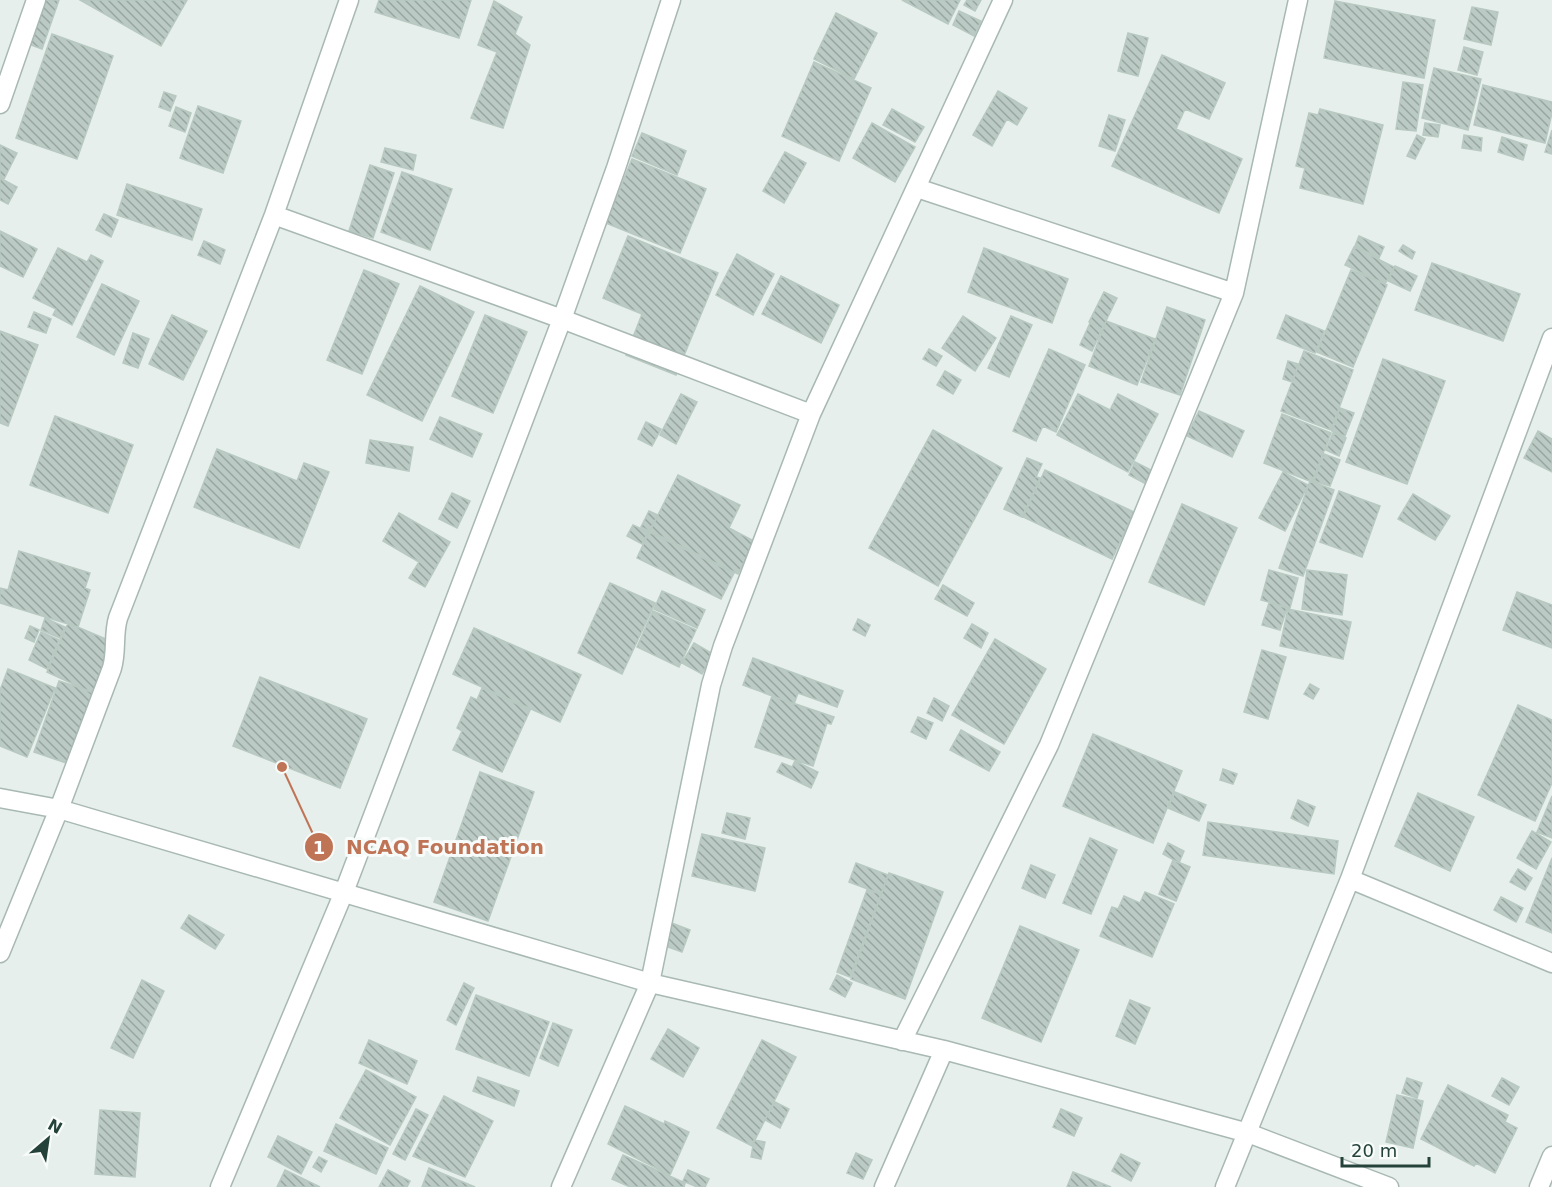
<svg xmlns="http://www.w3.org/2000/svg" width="1552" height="1187" viewBox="0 0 1552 1187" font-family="'DejaVu Sans',sans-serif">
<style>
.building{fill:url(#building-back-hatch);stroke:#b8c9c2;stroke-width:1.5}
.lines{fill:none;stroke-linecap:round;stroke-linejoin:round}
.street-casing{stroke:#a8b8b2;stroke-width:21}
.street{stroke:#fff;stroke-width:18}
.leader{fill:none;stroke:#c07456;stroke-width:2}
.callout-dot{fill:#c07456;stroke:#f7fbf9;stroke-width:2}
.mark-label{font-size:18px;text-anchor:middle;font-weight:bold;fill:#fff}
.callout-label{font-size:20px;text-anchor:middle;font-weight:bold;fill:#c07456;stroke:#f7fbf9;stroke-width:6;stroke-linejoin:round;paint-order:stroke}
</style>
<defs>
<pattern id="building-back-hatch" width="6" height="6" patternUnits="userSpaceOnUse" patternTransform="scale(1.5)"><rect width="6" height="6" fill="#bbcac4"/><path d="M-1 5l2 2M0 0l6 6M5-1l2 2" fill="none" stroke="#98a6a0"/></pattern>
</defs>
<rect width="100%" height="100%" fill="#e6efeb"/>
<path class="building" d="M41 0H59L42 49 26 43Z
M80 0H187L161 46Z
M379 0H471L459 38 375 12Z
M902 0H960L948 24Z
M967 0H981L975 11 964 5Z
M494 1 522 17 515 34 530 45 503 128 471 118 497 52 478 45Z
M1335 1 1435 20 1424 78 1324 58Z
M1472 7 1498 12 1491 45 1464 39Z
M959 11 981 21 974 36 953 25Z
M836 13 877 33 854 79 814 59Z
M1128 33 1148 38 1138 76 1118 71Z
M52 34 113 56 77 159 16 138Z
M1464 47 1483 52 1477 75 1458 70Z
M1162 55 1225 83 1209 119 1185 109 1176 129 1242 159 1219 213 1112 166Z
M814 62 871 88 839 161 782 136Z
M1434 68 1481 79 1468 130 1422 118Z
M1403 82 1423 85 1416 131 1396 129Z
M1483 85 1552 102V113L1545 143 1474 125Z
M998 91 1027 108 1017 125 1007 119 992 146 973 135Z
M164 92 176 96 170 111 159 107Z
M198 106 241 121 223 173 180 158Z
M176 107 191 113 185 132 169 126Z
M892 109 924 127 915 142 883 125Z
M1320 109 1383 125 1363 204 1300 188 1305 168 1296 166 1309 113 1318 115Z
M1109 115 1125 120 1115 151 1099 146Z
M872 123 915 147 895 182 853 158Z
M1425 123 1440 125 1438 137 1423 135Z
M1552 130V154L1545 152Z
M642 133 686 151 677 175 632 156Z
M1417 135 1425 139 1415 159 1407 156Z
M1464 135 1482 138 1481 151 1462 148Z
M1502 137 1527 145 1523 160 1498 152Z
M0 145 17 153 4 179 0 177Z
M385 148 416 155 413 170 381 162Z
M785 152 806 163 784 203 763 191Z
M632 159 706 189 680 253 606 223Z
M370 165 394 173 373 238 349 231Z
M402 172 452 189 430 250 381 232Z
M0 178 17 187 8 204 0 200Z
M127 184 202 209 192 240 117 215Z
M104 214 118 220 111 237 96 230Z
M0 231 37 249 23 277 0 266Z
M628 236 718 273 676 375 626 355 642 314 603 298Z
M1359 236 1384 247 1379 258 1355 246Z
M204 241 225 250 220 264 198 255Z
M1403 245 1415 252 1412 259 1399 251Z
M1354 247 1394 267 1385 284 1345 265Z
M58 248 87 262 91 255 103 261 72 325 53 315 56 309 33 298Z
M984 248 1068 279 1052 323 968 292Z
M737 254 774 274 753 315 716 295Z
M1432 263 1520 294 1503 341 1415 310Z
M1395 266 1417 276 1410 291 1388 281Z
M364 270 399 284 362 374 327 360Z
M1351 270 1387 285 1353 367 1317 352Z
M781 276 839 305 821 343 762 314Z
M102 284 139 301 114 355 77 337Z
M420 286 474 312 422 421 367 395Z
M1104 292 1117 298 1102 329 1089 322Z
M1167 307 1205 320 1180 395 1141 382Z
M34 312 51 319 46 333 28 327Z
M172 315 207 331 183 380 149 364Z
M485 315 527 332 493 413 452 396Z
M1286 315 1324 331 1315 353 1277 338Z
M963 316 996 338 975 371 942 348Z
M1011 316 1032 325 1009 377 988 368Z
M1106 321 1155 339 1137 385 1089 366Z
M1090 323 1102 329 1092 351 1080 345Z
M0 331 38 345 8 426 0 423Z
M133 333 149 339 138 368 123 363Z
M929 349 942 356 936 366 923 359Z
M1049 349 1085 365 1056 432 1043 426 1036 441 1013 431Z
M1304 351 1353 370 1331 430 1281 411Z
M1383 359 1445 381 1407 484 1346 462Z
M1288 361 1298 364 1292 382 1283 379Z
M945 371 961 380 953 394 937 385Z
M681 394 697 402 676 444 660 435Z
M1078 394 1110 410 1118 394 1158 414 1128 472 1057 435Z
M1340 408 1354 413 1345 436 1332 431Z
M1199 411 1244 431 1232 457 1187 436Z
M1282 414 1331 433 1312 482 1264 463Z
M55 416 133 445 108 513 30 485Z
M440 417 482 434 472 457 430 439Z
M646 422 661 429 652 446 638 439Z
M933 430 1002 468 938 586 869 548Z
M1538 431 1552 439V472L1524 458Z
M1333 433 1346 438 1339 456 1326 450Z
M370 440 413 447 409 471 366 463Z
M217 449 297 481 304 463 329 472 299 548 194 507Z
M1324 454 1340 460 1330 486 1314 481Z
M1027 458 1042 464 1036 477 1040 478 1022 517 1004 509Z
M1135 462 1153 471 1146 484 1129 475Z
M1045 470 1134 512 1112 559 1023 517Z
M1283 472 1308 485 1285 531 1259 518Z
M678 475 740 505 729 528 754 541 738 574 650 531Z
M1310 481 1334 490 1303 576 1279 568Z
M1339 491 1380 506 1362 557 1320 542Z
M452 493 470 501 457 528 439 519Z
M1413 494 1450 516 1435 540 1398 519Z
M1182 504 1237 528 1204 605 1149 582Z
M649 511 658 515 649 531 641 527Z
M399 513 450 542 425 587 409 578 419 562 383 541Z
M633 525 648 532 642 544 627 536Z
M649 532 734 573 721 599 637 558Z
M19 551 90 573 85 588 90 590 78 627 0 603V588L8 590Z
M1269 570 1298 578 1290 608 1261 600Z
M1307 570 1347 575 1342 615 1302 609Z
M610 583 655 603 622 674 578 653Z
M943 585 974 603 967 616 935 599Z
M662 591 705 610 697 628 654 609Z
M1517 592 1552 605V648L1503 630Z
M1269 603 1287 608 1280 630 1262 625Z
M1288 609 1351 622 1343 659 1280 646Z
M653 611 696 630 679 667 637 647Z
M45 618 65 627 60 638 41 630Z
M858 619 870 625 865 636 853 630Z
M68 623 115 643 93 693 47 672Z
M972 624 988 633 981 648 964 638Z
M30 626 39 630 34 642 25 638Z
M474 628 581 675 560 722 453 674Z
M41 632 59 640 47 669 29 660Z
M995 639 1046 669 1004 744 952 715Z
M694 643 713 654 702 674 682 663Z
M1262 650 1286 657 1268 719 1244 712Z
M753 658 843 691 837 707 798 693 794 704 743 685Z
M8 669 55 688 27 757 0 746V690Z
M260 677 367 719 340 788 233 746Z
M59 681 93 692 69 764 34 752Z
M1310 684 1319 689 1313 699 1304 694Z
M482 688 530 710 502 772 453 750 462 731 457 728 471 697 477 700Z
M772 696 834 717 831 724 827 723 813 766 755 747Z
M934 698 949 706 942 721 927 713Z
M1518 705 1552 720V783L1535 821 1478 795Z
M918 717 933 723 926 739 911 732Z
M961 730 1000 752 989 771 950 750Z
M1093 734 1182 771 1153 843 1063 806Z
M795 761 818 772 811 788 777 772 782 763 792 767Z
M1223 769 1237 774 1233 784 1220 780Z
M480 772 534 792 488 921 434 902Z
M1175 792 1206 805 1199 821 1168 808Z
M1418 793 1474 817 1450 871 1395 846Z
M1552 796V838L1537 832Z
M1298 800 1315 807 1308 826 1291 818Z
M727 813 750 818 745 839 722 833Z
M1208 822 1338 841 1334 874 1203 855Z
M1532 831 1551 842 1536 869 1517 858Z
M702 834 765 848 755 891 692 876Z
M1090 838 1117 850 1091 914 1063 903Z
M1168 843 1184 851 1179 863 1163 854Z
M1552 858V933L1526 922Z
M1173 860 1190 867 1176 901 1159 894Z
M856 863 888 875 881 894 849 882Z
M1031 865 1055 875 1045 898 1022 888Z
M1518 869 1532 878 1525 890 1510 882Z
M889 873 943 892 905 999 851 979Z
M867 890 881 894 850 977 837 972Z
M1145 892 1174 904 1152 957 1100 936 1112 907 1118 909 1124 896 1140 903Z
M1501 897 1523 908 1516 922 1494 910Z
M189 915 224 935 215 949 181 928Z
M669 922 690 930 682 952 660 944Z
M1020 926 1079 950 1041 1042 982 1018Z
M837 975 852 983 845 997 830 989Z
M142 980 164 991 133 1058 111 1048Z
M464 983 474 988 456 1025 447 1020Z
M476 995 549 1022 529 1076 456 1049Z
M1130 1000 1150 1008 1135 1044 1116 1036Z
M553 1023 572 1030 558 1066 540 1058Z
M668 1029 699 1048 683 1077 651 1059Z
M369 1040 417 1061 407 1084 359 1063Z
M762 1040 796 1057 752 1146 717 1128Z
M366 1070 416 1097 390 1145 340 1118Z
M478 1077 519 1091 514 1106 473 1091Z
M1407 1078 1422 1083 1417 1098 1402 1093Z
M1502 1078 1519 1087 1509 1105 1492 1096Z
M1448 1085 1508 1115 1505 1122 1517 1128 1495 1173 1476 1163 1474 1166 1421 1139Z
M1397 1095 1423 1101 1413 1148 1386 1142Z
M444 1096 493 1121 465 1177 413 1156Z
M775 1102 789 1109 780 1128 765 1120Z
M625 1106 664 1124 665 1121 689 1132 670 1175 608 1144Z
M416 1109 428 1115 405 1160 393 1154Z
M1061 1109 1082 1118 1074 1136 1053 1127Z
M100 1110 140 1113 135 1177 95 1174Z
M336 1124 388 1148 376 1174 324 1151Z
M278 1136 312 1152 301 1174 268 1157Z
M754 1140 765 1142 761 1159 751 1157Z
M856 1153 872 1160 863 1179 847 1173Z
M1121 1154 1140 1163 1131 1181 1112 1171Z
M623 1155 685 1183 684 1187H630L612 1179Z
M319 1157 327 1161 321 1172 313 1167Z
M429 1168 475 1187H422Z
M285 1170 320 1187H277Z
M388 1170 410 1181 407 1187H379Z
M688 1170 709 1179 705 1187H697L683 1181Z
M1073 1172 1111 1187H1067Z"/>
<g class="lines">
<defs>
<path id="street" d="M0 104 36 0
M917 188 1234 293
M274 215 562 319 811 414
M0 798 59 809 650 983 944 1050 1248 1133 1389 1187
M1350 879 1552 963
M0 953 59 809 112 668C117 651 113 635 118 618L274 215 349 0
M902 1041 1049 745 1234 293 1298 0
M220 1187 344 892 562 319 616 168 671 0
M561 1187 650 983 711 685 723 646 811 414 1003 0
M884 1187 944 1050
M1225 1187 1350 879 1552 338
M1539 1187 1552 1156"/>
</defs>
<use href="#street" class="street-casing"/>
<use href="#street" class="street"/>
</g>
<path class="leader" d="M282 767L319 847"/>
<g class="callout-dot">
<circle cx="282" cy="767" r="6"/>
<circle cx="319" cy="847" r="15"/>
</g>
<g class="mark-label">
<text x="319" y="854">1</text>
</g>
<g class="callout-label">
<text x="445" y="854">NCAQ Foundation</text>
</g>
<g transform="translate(48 1139) rotate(29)" stroke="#f7fbf9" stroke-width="4.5" paint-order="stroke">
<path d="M0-4.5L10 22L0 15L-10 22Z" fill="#24423a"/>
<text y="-9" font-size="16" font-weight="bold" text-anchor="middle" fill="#24423a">N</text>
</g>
<path d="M1342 1157v9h87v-9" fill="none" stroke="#24423a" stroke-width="3"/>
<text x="1351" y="1157" font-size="18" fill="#24423a" stroke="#f7fbf9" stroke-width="4.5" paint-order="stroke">20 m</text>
</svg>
